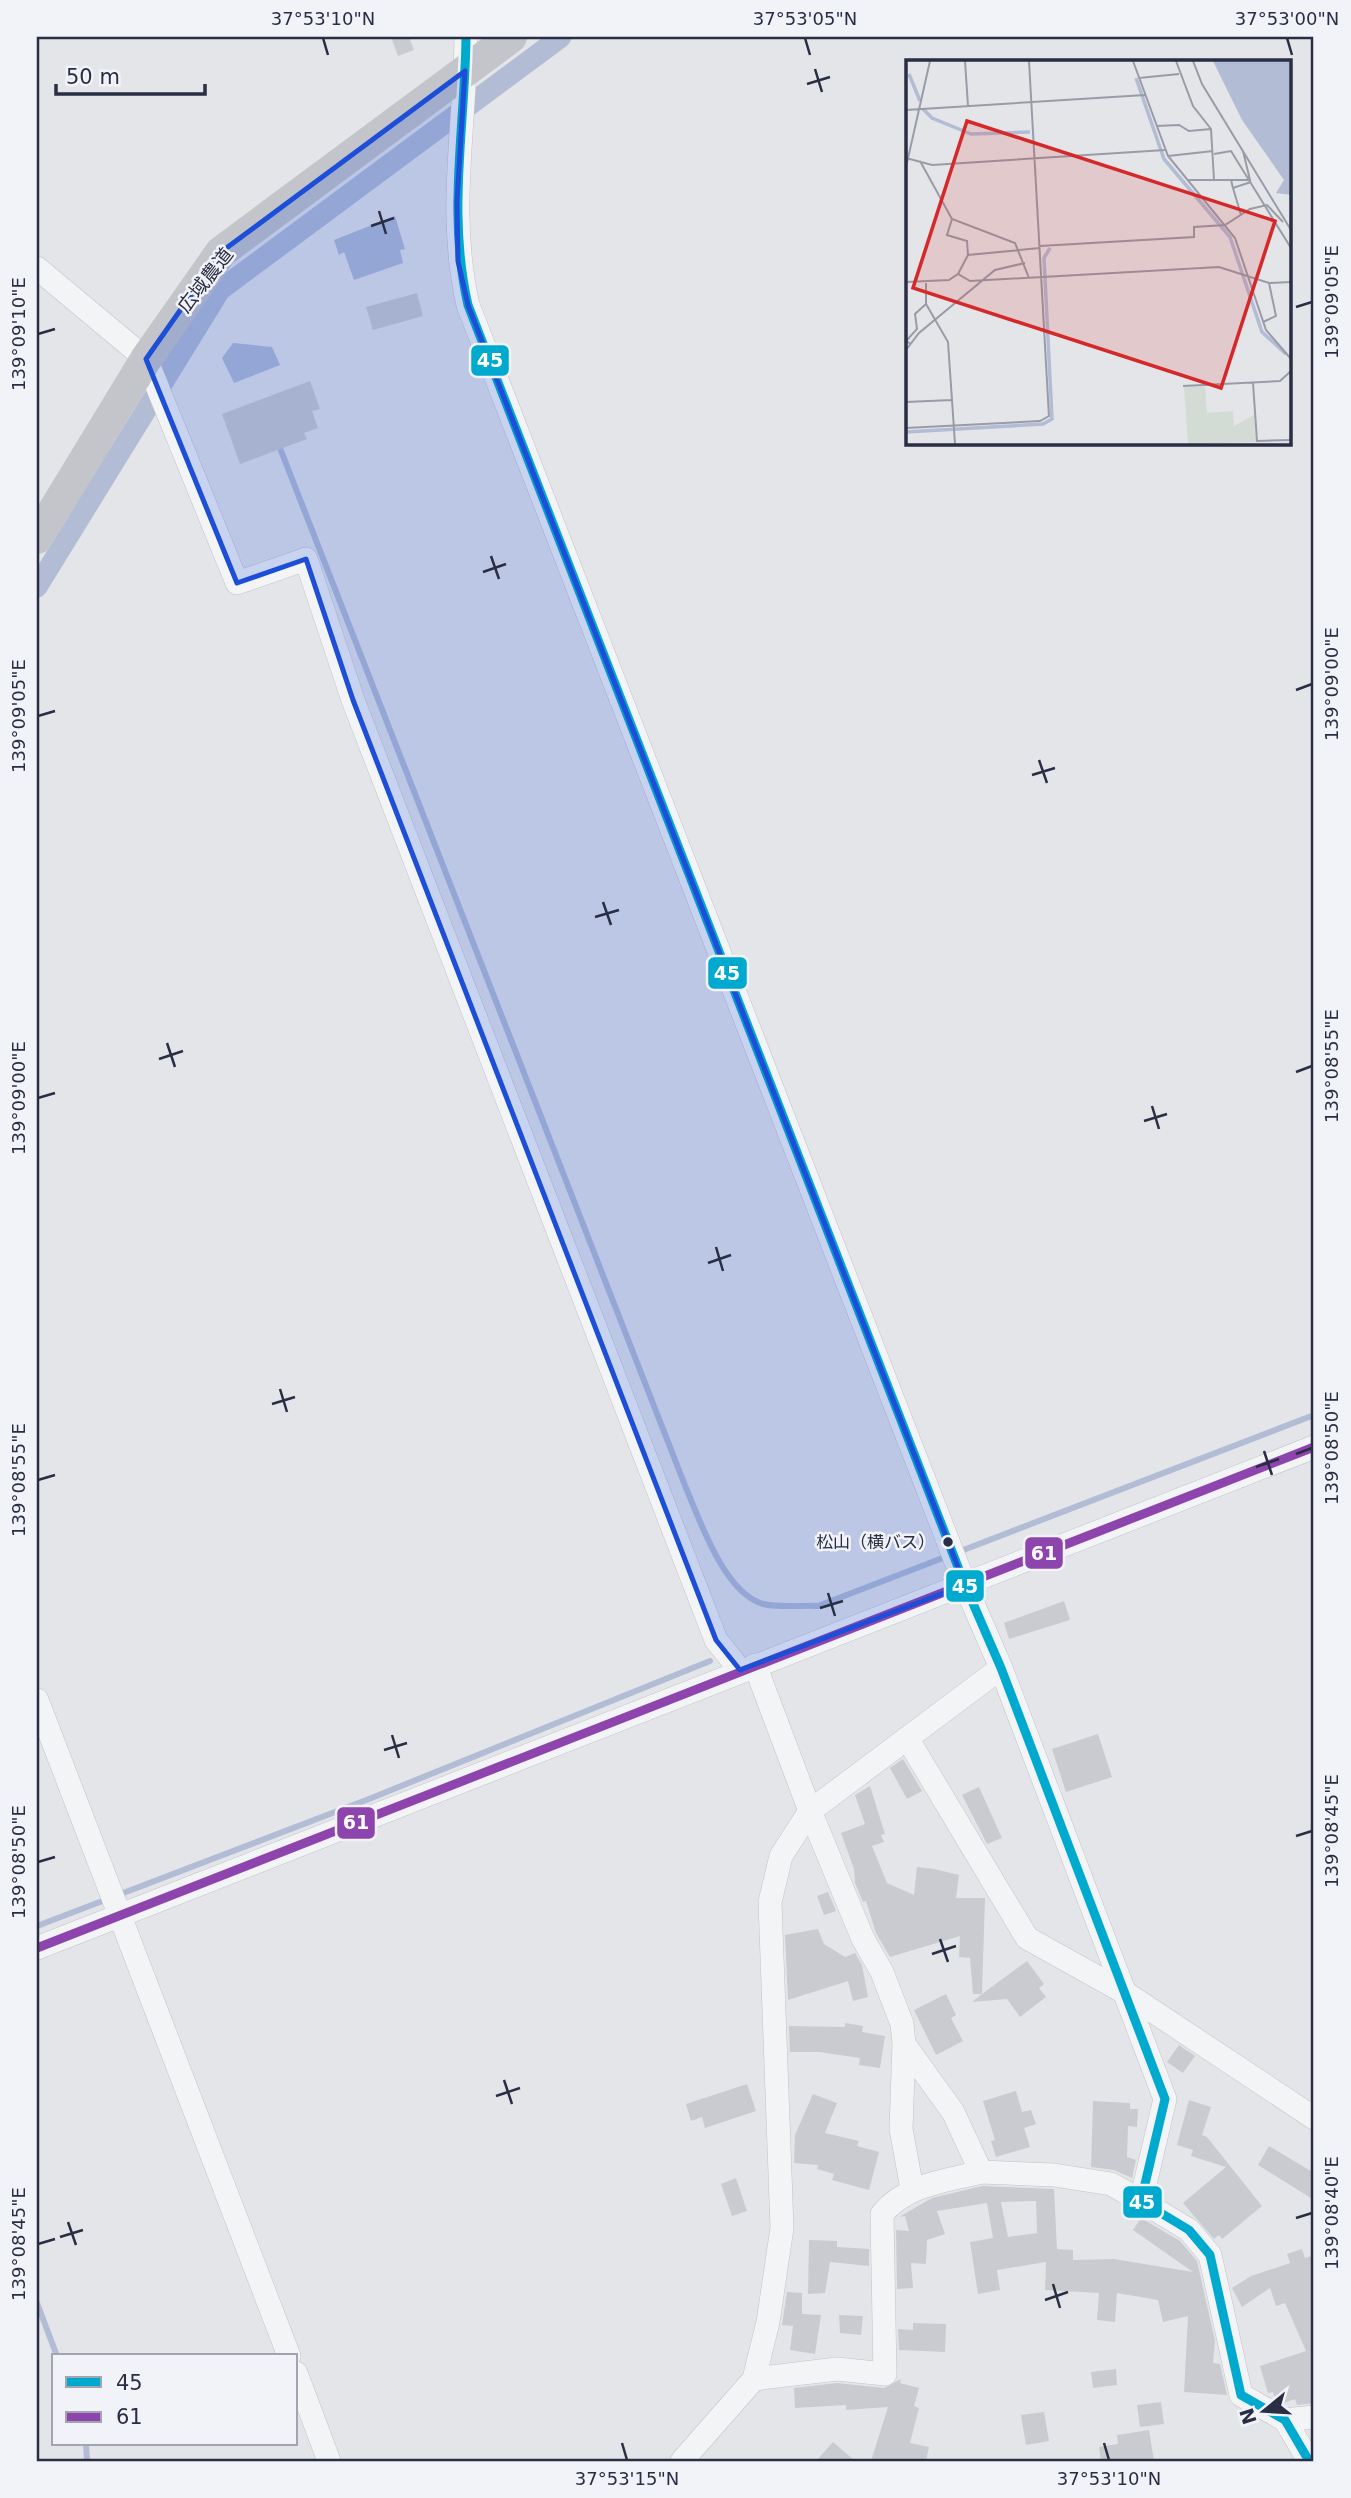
<svg xmlns="http://www.w3.org/2000/svg" width="1351" height="2498" viewBox="0 0 1351 2498" font-family="'DejaVu Sans','Noto Sans JP',sans-serif">
<style>
.water{fill:#b2bcd5}
.lines{fill:none;stroke-linecap:round;stroke-linejoin:round}
.stream{stroke:#b2bcd5;stroke-width:6}
.canal{stroke:#b2bcd5;stroke-width:21}
.building{fill:#cacbd0;fill-rule:evenodd}
.street-casing{stroke:#c2c3c7;stroke-width:24}
.street{stroke:#f3f4f6;stroke-width:23}
.secondary{stroke:#c4c5ca;stroke-width:32}
.bus-1-casing{stroke:#f2f3f8;stroke-width:14}
.bus-2-casing{stroke:#f2f3f8;stroke-width:14}
.bus-1{stroke:#00a9ce;stroke-width:9}
.bus-2{stroke:#8e44ad;stroke-width:9}
.marked{fill:#1d4ed8;fill-opacity:0.2;stroke:#1d4ed8;stroke-width:5;stroke-linejoin:round}
.ticks{fill:none;stroke:#292e44;stroke-width:2.5}
.bus-dot{fill:#292e44;stroke:#f2f3f8;stroke-width:2.5}
.labels{text-anchor:middle;dominant-baseline:central;stroke-width:5;stroke-linejoin:round;paint-order:stroke}
.bus-label{font-size:17px;fill:#292e44;stroke:#f2f3f8;text-anchor:end}
.street-label{font-size:19px;fill:#292e44;stroke:#f2f3f8}
.inset-river{fill:none;stroke:#b2bcd5;stroke-width:3.5}
.inset-road{fill:none;stroke:#999ca7;stroke-width:2}
.view{fill:#d62828;fill-opacity:0.15;stroke:#d62828;stroke-width:3.5}
.inset-edge{fill:none;stroke:#292e44;stroke-width:3.5}
.line-badge{stroke:#f2f3f8;stroke-width:2.5}
.badge-label{font-size:19px;text-anchor:middle;font-weight:bold;fill:#fff}
.neatline{fill:none;stroke:#292e44;stroke-width:2.5}
.ticks-label{font-size:18px;text-anchor:middle;fill:#292e44}
</style>
<rect width="100%" height="100%" fill="#e4e5e9"/>
<path class="water" d="M395 216 405 249 400 250 403 263 354 280 344 252 339 255 334 240Z
M233 343 272 347 280 365 234 383 222 358Z"/>
<g class="lines">
<path class="stream" d="M278 443 686 1488C701 1523 724 1592 763 1604 779 1608 802 1605 818 1606L1314 1415
M37 1926 369 1799 710 1661
M37 2303 57 2356
M86 2444 87 2461"/>
<path class="canal" d="M37 587 220 290 561 37"/>
</g>
<path class="building" d="M391 37H409L414 50 398 56Z
M417 293 423 316 373 330 366 307Z
M310 381 320 409 312 411 318 428 304 433 307 439 240 464 222 414Z
M1064 1601 1070 1620 1009 1639 1004 1623Z
M1098 1734 1112 1777 1066 1792 1052 1749Z
M903 1759 922 1791 907 1799 890 1768Z
M870 1786 885 1834 881 1835 884 1842 872 1846 887 1883 914 1895 917 1867 934 1869 959 1875 956 1898H985L982 1994 1027 1961 1044 1984 1039 1988 1046 1997 1020 2017 1007 1999 972 2002 982 1994H973L970 1958 959 1957 960 1936 890 1957 876 1933 866 1901 863 1902 855 1883 854 1869 841 1833 865 1824 855 1795Z
M979 1787 1002 1838 987 1844 962 1795Z
M828 1892 836 1911 824 1915 817 1896Z
M818 1929 824 1944 845 1957 855 1953 862 1965 868 1997 853 2001 848 1981 788 2000 785 1935Z
M946 1994 956 2015 951 2018 963 2041 936 2055 914 2010Z
M845 2023 863 2026 862 2032 885 2036 880 2068 859 2065 860 2058 819 2052H790L789 2026 845 2027Z
M1179 2045 1195 2056 1183 2073 1167 2062Z
M747 2084 756 2111 705 2128 702 2117 691 2121 686 2104Z
M1016 2091 1022 2112 1031 2110 1036 2124 1024 2128 1030 2147 996 2157 991 2141 995 2140 983 2101Z
M813 2094 837 2103 825 2133 859 2141 857 2146 879 2152 869 2190 832 2180 834 2174 817 2169 818 2165 794 2163 795 2135Z
M1189 2100 1211 2107 1202 2135 1207 2137 1262 2206 1222 2239 1219 2235 1214 2239 1183 2203 1226 2167 1191 2156 1193 2150 1177 2145Z
M1093 2101 1130 2103V2109H1138L1137 2127 1128 2126 1127 2157 1136 2160 1132 2178 1114 2170 1091 2167Z
M1269 2146 1314 2173V2200L1258 2165Z
M736 2178 747 2211 732 2216 721 2184Z
M982 2186 1054 2189 1057 2249 1073 2250V2260L1114 2259 1193 2272 1133 2230 1141 2218 1180 2241 1197 2261 1215 2341 1213 2363 1220 2364 1227 2395 1184 2392 1188 2316 1163 2322 1158 2300 1117 2293 1115 2322 1097 2320 1099 2293 1045 2290 1046 2262 997 2270 1000 2290 978 2294 970 2242 993 2238 987 2203 937 2211 945 2234 927 2240 926 2264 911 2263 913 2288 897 2289 896 2230 909 2231 905 2216 899 2217 932 2198ZM1036 2201 1037 2233 1008 2237 1001 2202Z
M809 2240 837 2241V2247L869 2249V2266L830 2262 825 2293 808 2294Z
M1302 2249 1305 2258 1314 2255V2403L1297 2405 1295 2399 1284 2403 1275 2398 1273 2392 1268 2393 1260 2366 1306 2351 1285 2303 1276 2306 1270 2288 1242 2307 1232 2288 1251 2276 1290 2263 1287 2254Z
M787 2292 802 2293V2314L821 2315 815 2354 790 2350 793 2326 782 2325Z
M839 2315 863 2316 861 2335 840 2333Z
M913 2323 946 2324 945 2352 899 2350 898 2329 913 2330Z
M1116 2369 1117 2385 1093 2388 1091 2372Z
M901 2379 900 2383 919 2388 914 2406 919 2408 910 2443 929 2447 926 2461H871L888 2407 846 2410V2405L795 2408 794 2388 837 2383 884 2388Z
M1161 2402 1164 2424 1140 2427 1137 2405Z
M1044 2412 1049 2441 1026 2445 1021 2415Z
M1149 2430 1154 2461H1101L1099 2447 1118 2444 1117 2435Z
M833 2442 855 2461H816Z"/>
<g class="lines">
<defs>
<path id="street" d="M466 37C465 129 447 213 468 305L965 1585 1001 1668 1165 2099 1141 2201 1189 2230 1210 2255 1241 2395 1285 2420 1309 2461
M37 268 146 359 237 583 306 559 353 700 716 1640 740 1670
M755 1665 810 1811 863 1939 882 1972 902 2024 904 2044 953 2112 981 2172 1054 2175 1111 2184 1141 2201
M37 1700 289 2356
M907 1738 1027 1938 1124 1992 1314 2118
M37 1948 1314 1447
M904 2044 901 2129 912 2189
M296 2373 329 2461
M754 2379 837 2369 885 2374 882 2214C907 2184 945 2181 981 2172
M1285 2420 1314 2417
M682 2461 754 2379 768 2322 782 2228 770 1902 781 1856 810 1811 1001 1668"/>
</defs>
<use href="#street" class="street-casing"/>
<use href="#street" class="street"/>
<path class="secondary" d="M37 538 146 359 221 252 511 37"/>
<defs>
<path id="bus-1" d="M466 37C465 129 447 213 468 305L965 1585 1001 1668 1165 2099 1141 2201 1189 2230 1210 2255 1241 2395 1285 2420 1309 2461"/>
<path id="bus-2" d="M37 1948 1314 1447"/>
</defs>
<use href="#bus-1" class="bus-1-casing"/>
<use href="#bus-2" class="bus-2-casing"/>
<use href="#bus-1" class="bus-1"/>
<use href="#bus-2" class="bus-2"/>
</g>
<path class="marked" d="M465 71 457 202 458 261 468 305 965 1585 740 1670 716 1640 353 700 306 559 237 583 146 359 221 252Z"/>
<path class="ticks" d="M323 38 328 55M805 38 810 55M1287 38 1292 55M815 69 822 92M807 84 830 77M379 211 386 234M371 226 394 218M1296 307 1312 302M38 334 55 329M491 556 499 579M483 572 506 564M1296 690 1312 684M38 716 55 711M1039 760 1047 783M1032 775 1055 768M603 902 611 925M595 917 619 910M167 1043 175 1067M159 1059 183 1051M1296 1072 1312 1066M38 1098 55 1093M1152 1106 1159 1129M1144 1121 1167 1114M716 1247 723 1271M708 1263 731 1255M280 1389 287 1412M272 1404 295 1397M1264 1451 1272 1475M1296 1454 1312 1448M1256 1467 1279 1459M38 1480 55 1475M828 1593 835 1616M820 1608 843 1601M392 1735 399 1758M384 1750 407 1743M1296 1836 1312 1831M38 1862 55 1857M940 1939 948 1962M932 1954 956 1946M504 2080 512 2104M496 2096 520 2088M1296 2218 1312 2213M68 2222 76 2245M60 2237 83 2230M38 2244 55 2239M1053 2284 1060 2308M1045 2300 1068 2292M622 2443 627 2460M1104 2443 1109 2460"/>
<circle class="bus-dot" cx="948" cy="1542" r="6"/>
<g class="labels">
<g class="bus-label">
<text x="935" y="1542">松山（横バス）</text>
</g>
<g class="street-label">
<text transform="translate(205 280) rotate(-52)">広域農道</text>
</g>
</g>
<g transform="translate(906 60)">
<rect width="385" height="385" fill="#e4e5e9"/>
<path d="M299 326 301 353 327 351 328 366 348 355 350 382 282 384 278 327Z" fill="#d2dcd4"/>
<path d="M307 1H385V135L370 133 378 120 336 60Z" fill="#b2bcd5"/>
<path class="inset-river" d="M3 14 14 41M230 18 258 99 324 177 356 272 380 294M17 49 26 58 65 74 124 72M0 372 137 364 146 359 138 198 144 188"/>
<path class="inset-road" d="M59 1 62 46M123 1 143 357M227 1 262 96 329 178 360 270 385 299M270 1 287 46 305 69 308 120M287 1 296 24 385 170M233 18 273 14M0 50 239 35M250 66 273 65 283 71 305 69M308 94 325 91 385 188M262 96 307 91M0 98 26 105 259 90M14 101 46 159 109 183 123 218M0 107 24 1M281 120H325L327 128 345 122M325 120H344L337 91M327 128 335 155M46 159 41 175 61 181 62 195M134 186 288 177V167L319 165 344 149 361 145 377 162M52 214 62 195 134 188M0 222 43 220 52 214 64 221 313 207 363 223 385 222M20 223V244L42 282 49 384M357 262 370 256 363 223M5 284 0 281 11 269 9 254 20 244M0 290 13 273 89 210 119 203M347 323 351 381 385 380M277 326 374 321 385 311M0 342 46 340M0 368 134 361 143 356"/>
<path class="view" d="M61 61 369 161 315 328 7 228Z"/>
<rect width="385" height="385" class="inset-edge"/>
</g>
<g class="line-badge">
<rect x="470" y="344" width="40" height="33" rx="7" fill="#00a9ce"/>
<rect x="707" y="956" width="41" height="34" rx="7" fill="#00a9ce"/>
<rect x="1024" y="1536" width="40" height="34" rx="7" fill="#8e44ad"/>
<rect x="945" y="1569" width="40" height="34" rx="7" fill="#00a9ce"/>
<rect x="336" y="1806" width="40" height="34" rx="7" fill="#8e44ad"/>
<rect x="1122" y="2185" width="41" height="34" rx="7" fill="#00a9ce"/>
</g>
<g class="badge-label">
<text x="490" y="367">45</text>
<text x="727" y="980">45</text>
<text x="1044" y="1560">61</text>
<text x="965" y="1593">45</text>
<text x="356" y="1829">61</text>
<text x="1142" y="2209">45</text>
</g>
<rect width="1351" height="2498" fill="none" stroke="#f2f3f8" stroke-width="77"/>
<rect x="52" y="2354" width="245" height="91" fill="#f2f3f8" stroke="#a2a4b0" stroke-width="2"/>
<rect x="66" y="2377" width="35" height="10" fill="#00a9ce" stroke="#a2a4b0" stroke-width="2"/>
<text x="116" y="2390" font-size="21" fill="#292e44">45</text>
<rect x="66" y="2412" width="35" height="10" fill="#8e44ad" stroke="#a2a4b0" stroke-width="2"/>
<text x="116" y="2424" font-size="21" fill="#292e44">61</text>
<g transform="translate(1264 2411) rotate(252)" stroke="#f2f3f8" stroke-width="5" paint-order="stroke">
<path d="M0-5L12 26L0 18L-12 26Z" fill="#292e44"/>
<text y="-10" font-size="19" font-weight="bold" text-anchor="middle" fill="#292e44">N</text>
</g>
<path d="M56 84v10h149v-10" fill="none" stroke="#292e44" stroke-width="3.5"/>
<text x="66" y="84" font-size="21" fill="#292e44" stroke="#f2f3f8" stroke-width="5" paint-order="stroke">50 m</text>
<rect x="38" y="38" width="1274" height="2422" class="neatline"/>
<g class="ticks-label">
<text x="323" y="25">37°53'10"N</text>
<text x="805" y="25">37°53'05"N</text>
<text x="1287" y="25">37°53'00"N</text>
<text transform="translate(1332 302) rotate(-90)" y="6">139°09'05"E</text>
<text transform="translate(19 334) rotate(-90)" y="6">139°09'10"E</text>
<text transform="translate(1332 684) rotate(-90)" y="6">139°09'00"E</text>
<text transform="translate(19 716) rotate(-90)" y="6">139°09'05"E</text>
<text transform="translate(1332 1066) rotate(-90)" y="6">139°08'55"E</text>
<text transform="translate(19 1098) rotate(-90)" y="6">139°09'00"E</text>
<text transform="translate(1332 1448) rotate(-90)" y="6">139°08'50"E</text>
<text transform="translate(19 1480) rotate(-90)" y="6">139°08'55"E</text>
<text transform="translate(1332 1831) rotate(-90)" y="6">139°08'45"E</text>
<text transform="translate(19 1862) rotate(-90)" y="6">139°08'50"E</text>
<text transform="translate(1332 2213) rotate(-90)" y="6">139°08'40"E</text>
<text transform="translate(19 2244) rotate(-90)" y="6">139°08'45"E</text>
<text x="627" y="2485">37°53'15"N</text>
<text x="1109" y="2485">37°53'10"N</text>
</g>
</svg>
